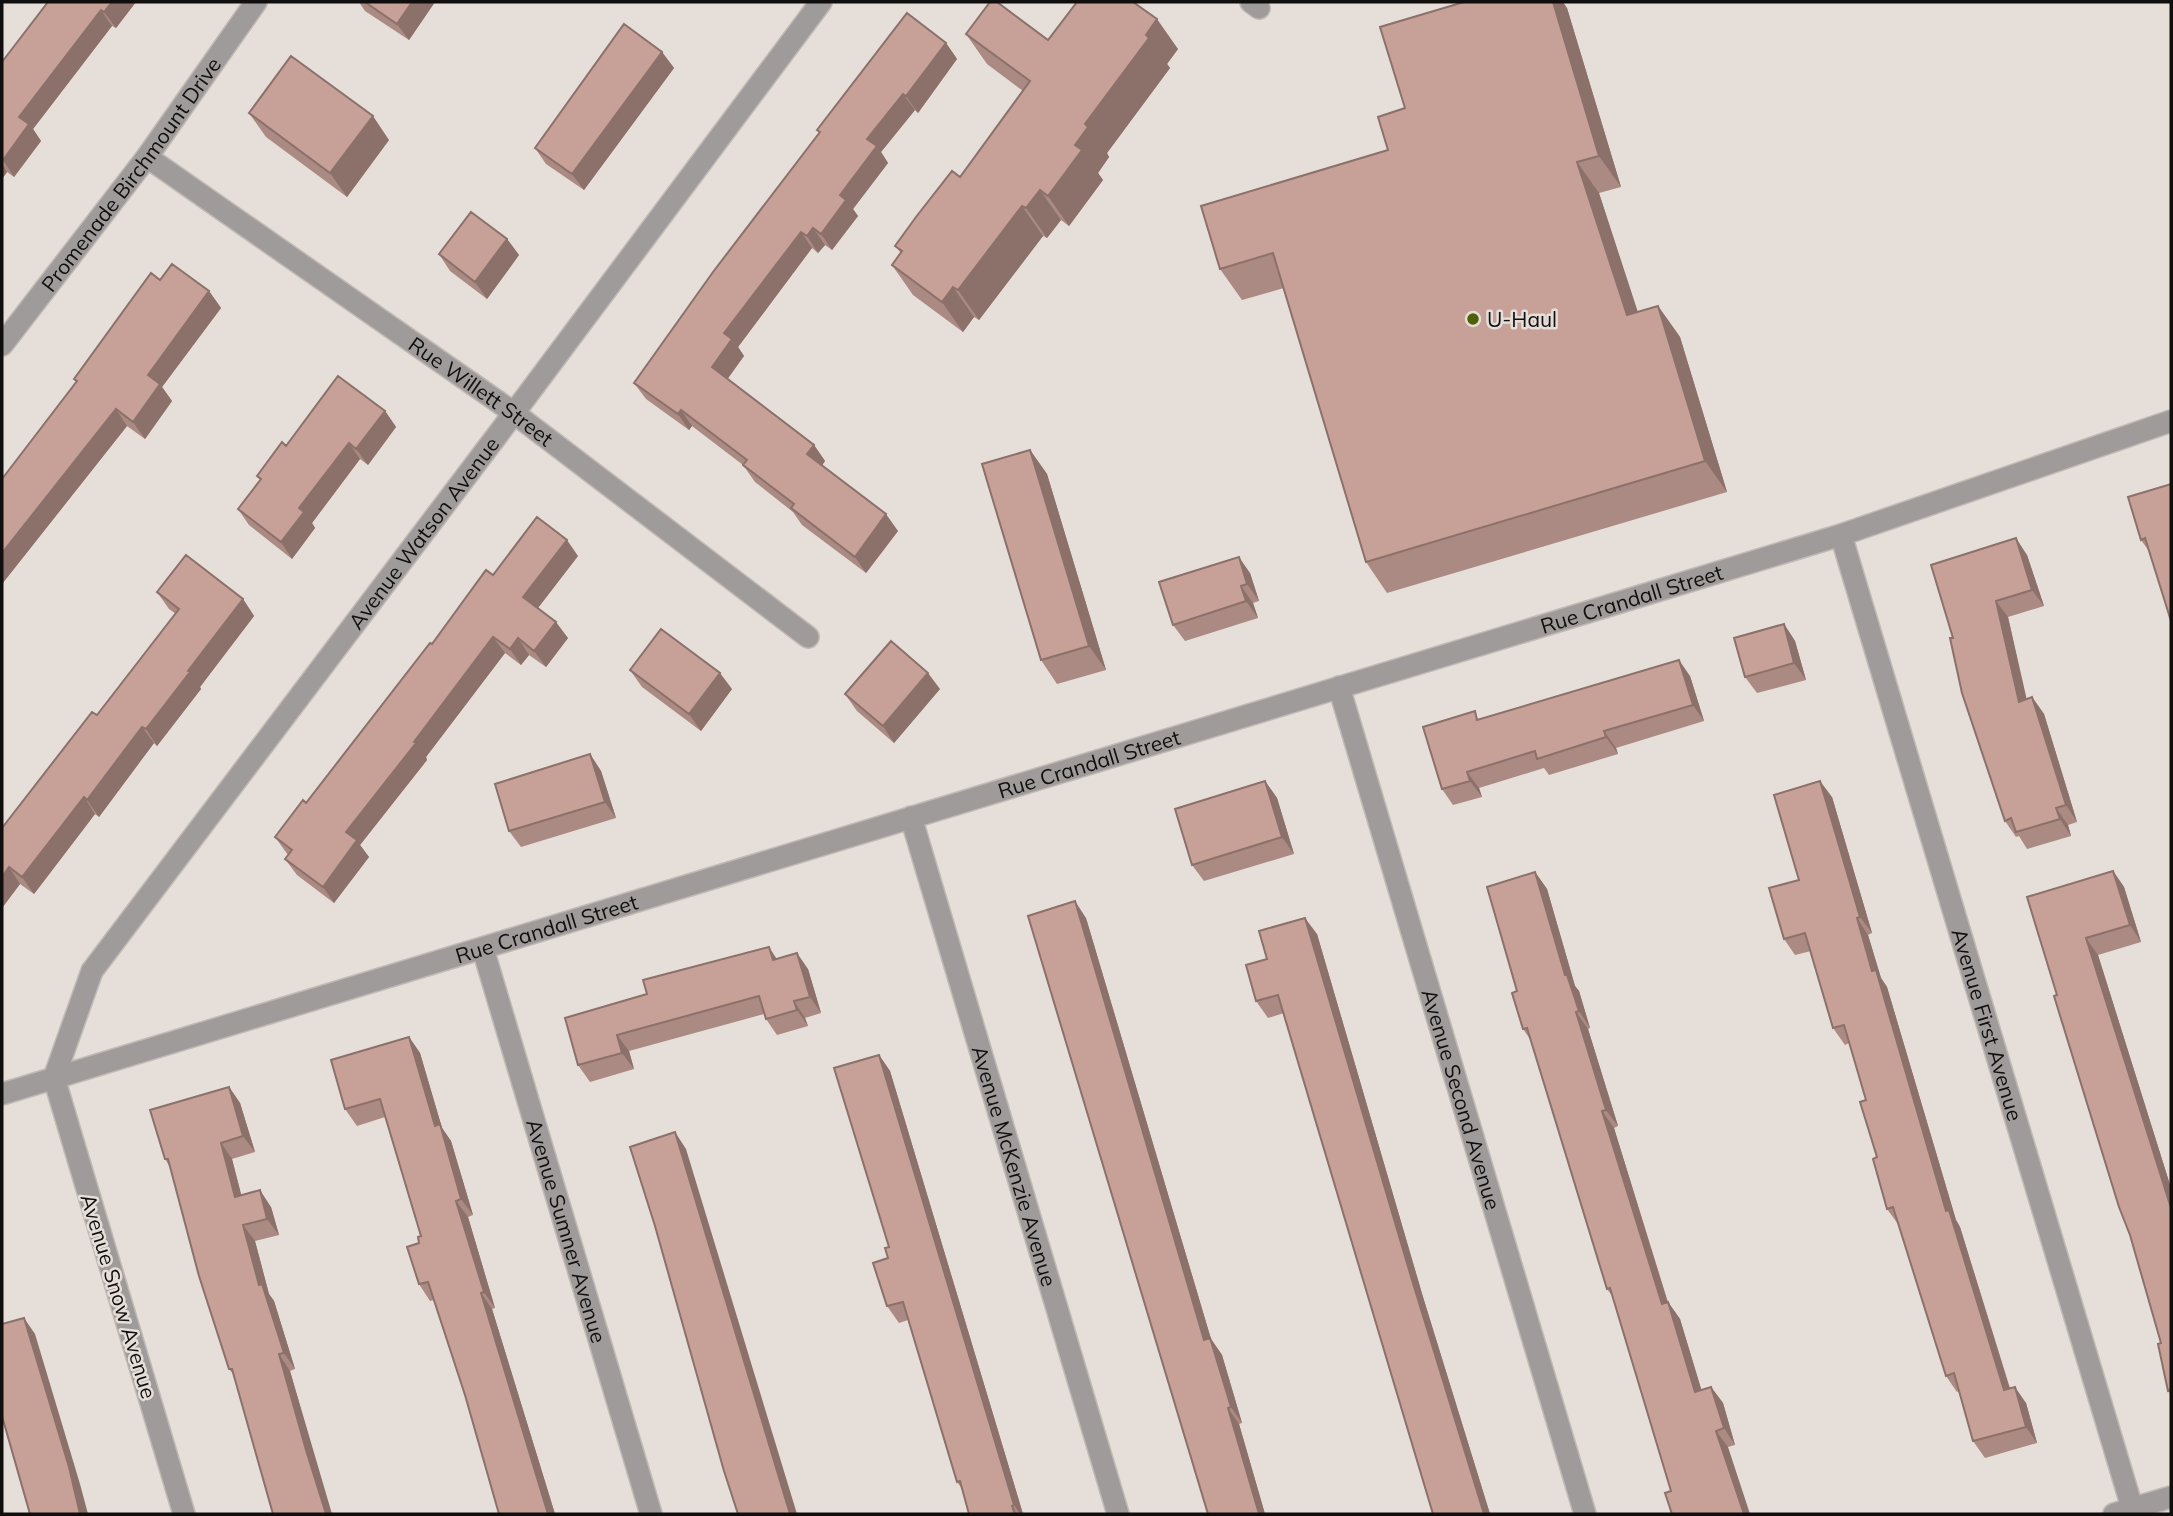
<svg xmlns="http://www.w3.org/2000/svg" width="2173" height="1516" viewBox="0 0 2173 1516" font-family="Mulish,sans-serif">
<style>
.lines{fill:none;stroke-linecap:round;stroke-linejoin:round}
.minor-casing{stroke:#c0b9b4;stroke-width:24}
.minor{stroke:#9f9b9b;stroke-width:21}
.wall{fill:#ab8a83}
.shaded-wall{fill:#8b716a}
.building{fill:#c7a198;stroke:#8b716a;stroke-width:2}
.poi-dot{fill:#4d6007;stroke:#e6ded9;stroke-width:2.5}
.labels{text-anchor:middle;dominant-baseline:central;stroke-width:5;stroke-linejoin:round;paint-order:stroke}
.street-label{font-size:21px;fill:#110f0d;stroke:#e6ded9}
.poi-label{font-size:21px;fill:#110f0d;stroke:#e6ded9;text-anchor:start}
</style>
<rect width="100%" height="100%" fill="#e6ded9"/>
<g class="lines">
<defs>
<g id="minor">
<path d="M1251 2 1259 8"/>
<path id="s1" d="M147 157 514 413 808 637"/>
<path id="s2" d="M2 345 147 157 256 2"/>
<path id="s3" d="M1841 535 2134 1514"/>
<path id="s4" d="M1339 687 1585 1514"/>
<path id="s5" d="M911 817 1118 1514"/>
<path id="s6" d="M483 949 651 1514"/>
<path id="s7" d="M2 1094 1841 535 2171 421"/>
<path id="s8" d="M184 1514 54 1078 92 971 514 413 821 2"/>
<path d="M2114 1514 2171 1497"/>
</g>
</defs>
<use href="#minor" class="minor-casing"/>
<use href="#minor" class="minor"/>
</g>
<path class="wall" d="M48 2H136L116 28 112 26 33 129 41 141 14 177 7 172 2 179V62Z
M359 2H435L409 40 365 11Z
M1567 8 1621 187 1599 193 1637 312 1658 306 1680 337 1727 492 1387 593 1366 562 1284 288 1242 300 1220 269 1388 150 1405 108Z
M966 34 1178 49 1167 64 1170 68 1107 153 1109 157 1098 173 1103 180 1069 226 1061 220 1047 238 1043 236 979 320 974 317 963 332 913 295 892 265 901 253 895 246 960 177 1023 91 987 64Z
M946 43 957 59 918 113 915 110 881 152 888 163 853 209 858 216 832 250 825 245 818 253 812 248 738 347 744 356 727 379 814 445 825 461 822 465 898 531 866 573 802 525 793 512 755 482 743 465 692 426 689 430 646 399 634 383 819 133 817 130Z
M662 52 674 68 584 190 546 164 535 148Z
M249 113 389 140 347 197 266 137Z
M507 239 519 255 487 299 450 271 439 254Z
M160 280 209 291 221 308 162 387 172 401 145 439 127 426 2 584V479L76 382 74 379Z
M385 411 396 427 368 465 360 459 312 523 315 528 292 559 249 525 238 509 260 480 257 476 286 446Z
M1030 450 1047 474 1106 670 1057 684 1041 660Z
M2171 484 2149 551 2141 540Z
M2027 555 2044 606 2008 617 2026 699 2032 697 2044 714 2077 822 2068 825 2071 836 2027 849 2019 836 2016 837 2005 821 1953 638Z
M578 556 538 608 568 638 546 667 529 655 521 665 505 653 426 757 427 760 360 845 369 857 334 903 297 875 285 859 288 855 275 837 306 803 432 644 493 575Z
M1250 573 1259 601 1253 603 1258 618 1185 641 1173 625Z
M157 592 243 599 254 616 200 687 201 689 157 746 154 743 99 817 95 814 34 894 20 884 2 908V828L97 715 176 614 169 609Z
M1784 624 1795 641 1806 680 1757 693 1745 677Z
M630 670 732 689 701 731 642 687Z
M1690 676 1704 721 1616 748 1618 754 1549 775 1544 768 1479 788 1482 797 1453 805 1442 789 1480 719Z
M940 689 894 743 857 711 845 694Z
M590 754 601 771 616 818 521 847 509 831Z
M1265 781 1277 798 1294 854 1204 881 1192 865Z
M1832 797 1872 933 1868 935 1881 978 1887 987 1956 1220 1960 1227 2010 1388 2026 1403 2037 1443 1985 1458 1973 1441 1959 1391 1957 1392 1946 1376 1898 1224 1887 1209 1866 1100 1849 1043 1845 1045 1833 1028 1811 951 1795 955 1784 939 1799 880Z
M2113 871 2124 887 2141 942 2098 955 2171 1188V1395L2168 1391 2161 1343 2130 1235 2057 995Z
M1535 872 1547 889 1575 986 1579 991 1590 1028 1588 1029 1618 1126 1614 1128 1668 1302 1680 1319 1701 1390 1711 1387 1723 1403 1735 1445 1728 1447 1671 1491 1613 1297 1607 1289 1530 1039 1523 1029 1517 991Z
M1086 918 1211 1339 1222 1355 1242 1423 1239 1424 1265 1514H1208Z
M1317 934 1423 1297 1490 1514H1433L1284 1013 1268 1018 1256 1001 1267 959Z
M777 959 808 969 821 1013 805 1018 808 1026 777 1035 766 1019 764 1014 629 1051 634 1069 590 1082 578 1065 565 1018Z
M409 1037 420 1053 442 1128 451 1141 473 1215 468 1217 495 1308 492 1309 555 1514H499L465 1395 434 1300 430 1301 419 1284V1243L421 1236 385 1117 357 1126 345 1109Z
M879 1055 890 1071 1023 1514H969L963 1490 957 1482 908 1320 899 1323 887 1306 889 1247Z
M229 1087 240 1103 255 1152 232 1159 241 1195 271 1207 279 1235 255 1241 269 1294 274 1301 295 1369 290 1371 317 1466 234 1375 229 1369 170 1167 165 1159Z"/>
<path class="shaded-wall" d="M112 2H136L116 28 104 12Z
M412 2H435L409 40 397 24Z
M1553 2H1563L1567 8 1621 187 1599 156Z
M101 10 112 26 33 129 41 141 14 177 3 160 19 117Z
M1157 19 1178 49 1167 64 1170 68 1107 153 1109 157 1098 173 1103 180 1069 226 1048 196 1075 145 1085 124Z
M946 43 957 59 918 113 906 96Z
M662 52 674 68 584 190 572 174Z
M903 94 915 110 881 152 888 163 853 209 858 216 832 250 821 234 867 139Z
M373 116 389 140 347 197 330 173Z
M1577 162 1599 193 1649 346 1627 315Z
M2 164 7 172 2 179Z
M1040 190 1061 220 1047 238 1026 208Z
M1022 206 1043 236 979 320 958 290Z
M813 228 825 245 818 253 807 236Z
M801 232 812 248 738 347 744 356 724 384 712 367 724 333Z
M507 239 519 255 487 299 475 282Z
M953 287 974 317 963 332 942 302Z
M209 291 221 308 162 387 172 401 145 439 133 422 148 375Z
M1658 306 1680 337 1727 492 1705 461Z
M116 409 127 426 2 584V553Z
M681 410 692 426 689 430 678 414Z
M385 411 396 427 368 465 356 449Z
M349 443 360 459 312 523 315 528 292 559 281 542 299 508Z
M814 445 825 461 819 470 807 454Z
M1030 450 1047 474 1106 670 1089 646Z
M886 514 898 531 866 573 855 557Z
M2016 538 2027 555 2044 606 2032 590Z
M567 540 578 556 534 613 523 597Z
M1239 557 1250 573 1259 601 1247 584Z
M1241 586 1253 603 1258 618 1246 601Z
M243 599 254 616 200 687 201 689 157 746 146 729 188 671Z
M1996 601 2008 617 2031 718 2019 702Z
M556 622 568 638 546 667 534 651Z
M1784 624 1795 641 1806 680 1794 663Z
M493 637 505 653 426 757 427 760 360 845 369 857 334 903 323 887 346 832Z
M518 638 529 655 521 665 510 649Z
M1679 660 1690 676 1704 721 1693 705Z
M720 673 732 689 701 731 689 714Z
M928 673 940 689 894 743 883 726Z
M2032 697 2044 714 2077 822 2066 805Z
M142 727 154 743 99 817 87 800Z
M1604 731 1616 748 1618 754 1606 737Z
M590 754 601 771 616 818 605 802Z
M1467 772 1479 788 1482 797 1470 781Z
M1265 781 1277 798 1294 854 1282 837Z
M1820 781 1832 797 1872 933 1860 917Z
M84 797 95 814 34 894 22 877Z
M2056 808 2068 825 2071 836 2060 819Z
M9 867 20 884 2 908V877Z
M2113 871 2124 887 2141 942 2130 925Z
M1535 872 1547 889 1575 986 1579 991 1590 1028 1579 1011 1565 975Z
M1075 901 1086 918 1211 1339 1222 1355 1242 1423 1231 1407 1204 1340Z
M1305 918 1317 934 1423 1297 1490 1514H1484L1412 1280Z
M1857 918 1868 935 1881 978 1887 987 1956 1220 1960 1227 2015 1406 2004 1390 1946 1211Z
M2086 938 2098 955 2171 1188V1208Z
M769 947 780 964 773 960Z
M797 953 808 969 821 1013 810 997Z
M794 1001 805 1018 808 1026 797 1010Z
M1576 1012 1588 1029 1618 1126 1606 1110Z
M617 1035 629 1051 634 1069 622 1053Z
M409 1037 420 1053 442 1128 451 1141 473 1215 461 1199 435 1126Z
M879 1055 890 1071 1023 1514H1020L1014 1505Z
M229 1087 240 1103 255 1152 243 1136Z
M1602 1111 1614 1128 1673 1320 1662 1304Z
M675 1132 686 1149 797 1514H790Z
M221 1143 232 1159 246 1213 235 1197Z
M260 1190 271 1207 279 1235 267 1219Z
M456 1201 468 1217 495 1308 484 1292Z
M243 1225 255 1241 269 1294 274 1301 295 1369 284 1353 259 1285Z
M481 1293 492 1309 555 1514H548Z
M1668 1302 1680 1319 1707 1408 1695 1392Z
M24 1318 35 1334 80 1484 88 1514H80Z
M279 1354 290 1371 332 1514H326L306 1450Z
M1711 1387 1723 1403 1735 1445 1724 1428Z
M2015 1387 2026 1403 2037 1443 2026 1427Z
M1228 1408 1239 1424 1265 1514H1259Z
M1716 1431 1728 1447 1750 1514H1744Z"/>
<path class="building" d="M48 2H112L104 12 101 10 19 117 29 124 3 160H2V62Z
M365 2H412L397 24Z
M990 2H997L1048 40 1077 2H1133L1157 19 1146 35 1149 38 1085 124 1088 127 1075 145 1082 150 1048 196 1040 190 1026 208 1022 206 958 290 953 287 942 302 892 265 902 251 895 246 916 217 952 171 960 177 1030 81 966 34Z
M1464 2H1553L1599 156 1577 162 1627 315 1658 306 1705 461 1366 562 1273 253 1220 269 1201 206 1388 150 1378 117 1405 108 1380 27Z
M907 13 946 43 906 96 903 94 867 139 877 146 840 195 846 200 821 234 813 228 807 236 801 232 724 333 732 339 712 367 814 445 807 454 886 514 855 557 791 508 794 504 743 465 747 460 681 410 678 414 634 383 713 272 820 132 817 130Z
M624 24 662 52 572 174 535 148Z
M291 56 373 116 330 173 249 113Z
M471 212 507 239 475 282 439 254Z
M172 264 209 291 148 375 160 384 133 422 116 409 2 553V479L77 381 74 379 151 273 160 280Z
M338 376 385 411 356 449 349 443 299 508 304 512 281 542 238 509 261 479 257 476 282 442 286 446Z
M1030 450 1089 646 1041 660 982 464Z
M2171 484V621L2145 538 2141 540 2128 497Z
M537 517 567 540 523 597 556 622 534 651 518 638 510 649 493 637 414 742 416 743 346 832 357 840 323 887 285 859 292 850 275 837 303 800 306 803 430 643 432 644 486 570 493 575Z
M2016 538 2032 590 1996 601 2019 702 2032 697 2066 805 2056 808 2060 819 2016 832 2011 818 2005 821 1962 693 1950 638H1953L1931 565Z
M186 555 243 599 188 671 190 672 146 729 142 727 87 800 84 797 22 877 9 867 2 877V828L92 712 97 715 179 609 157 592Z
M1239 557 1247 584 1241 586 1246 601 1173 625 1159 582Z
M1784 624 1794 663 1745 677 1734 638Z
M661 629 720 673 689 714 630 670Z
M891 641 928 673 883 726 845 694Z
M1679 660 1693 705 1604 731 1606 737 1537 759 1535 751 1467 772 1470 781 1442 789 1423 727 1475 711 1477 720Z
M590 754 605 802 509 831 495 784Z
M1265 781 1282 837 1192 865 1175 809Z
M1820 781 1860 917 1857 918 1872 971 1876 970 1946 1211 1949 1210 2004 1390 2015 1387 2026 1427 1973 1441 1954 1373 1946 1376 1893 1207 1887 1209 1873 1159 1877 1157 1860 1102 1866 1100 1844 1025 1833 1028 1805 933 1784 939 1769 888 1799 880 1774 795Z
M2113 871 2130 925 2086 938 2171 1208V1390L2168 1391 2158 1344 2161 1343 2130 1235 2119 1207 2054 996 2057 995 2027 897Z
M1535 872 1565 975H1567L1579 1011 1576 1012 1606 1110 1602 1111 1662 1304 1668 1302 1695 1392 1711 1387 1724 1428 1716 1431 1744 1514H1672L1665 1493 1671 1491 1610 1288 1607 1289 1527 1028 1523 1029 1512 993 1517 991 1487 887Z
M1075 901 1204 1340 1210 1338 1231 1407 1228 1408 1259 1514H1208L1028 916Z
M1305 918 1412 1280 1484 1514H1433L1278 995 1256 1001 1246 965 1267 959 1259 931Z
M769 947 773 960 797 953 810 997 794 1001 797 1010 766 1019 759 996 617 1035 622 1053 578 1065 565 1018 647 994 643 980Z
M409 1037 435 1126 440 1124 461 1199 456 1201 484 1292 481 1293 548 1514H499L465 1395 428 1282 419 1284 407 1247 419 1243 418 1237 421 1236 380 1099 345 1109 331 1060Z
M879 1055 1014 1505 1012 1506 1015 1514H969L960 1481 957 1482 903 1302 887 1306 873 1263 888 1258 885 1248 889 1247 834 1068Z
M229 1087 243 1136 221 1143 235 1197 260 1190 267 1219 243 1225 259 1285 262 1284 284 1353 279 1354 306 1450 326 1514H273L232 1369H229L199 1276 168 1159H165L150 1110Z
M675 1132 790 1514H738L724 1471 655 1226 630 1147Z
M24 1318 69 1467 80 1514H30L2 1416V1324Z"/>
<circle class="poi-dot" cx="1473" cy="319" r="7"/>
<g class="labels">
<g class="street-label">
<text stroke="none"><textPath href="#s2" startOffset="214">Promenade Birchmount Drive</textPath></text>
<text stroke="none"><textPath href="#s1" startOffset="408">Rue Willett Street</textPath></text>
<text stroke="none"><textPath href="#s8" startOffset="1118">Avenue Watson Avenue</textPath></text>
<text stroke="none"><textPath href="#s7" startOffset="1703">Rue Crandall Street</textPath></text>
<text stroke="none"><textPath href="#s7" startOffset="1136">Rue Crandall Street</textPath></text>
<text stroke="none"><textPath href="#s7" startOffset="569">Rue Crandall Street</textPath></text>
<text stroke="none"><textPath href="#s3" startOffset="511">Avenue First Avenue</textPath></text>
<text stroke="none"><textPath href="#s4" startOffset="430">Avenue Second Avenue</textPath></text>
<text stroke="none"><textPath href="#s5" startOffset="364">Avenue McKenzie Avenue</textPath></text>
<text stroke="none"><textPath href="#s6" startOffset="294">Avenue Sumner Avenue</textPath></text>
<text transform="translate(119 1296) rotate(73)">Avenue Snow Avenue</text>
</g>
<g class="poi-label">
<text x="1487" y="319">U-Haul</text>
</g>
</g>
<rect width="2173" height="1516" fill="none" stroke="#110f0d" stroke-width="7"/>
</svg>
